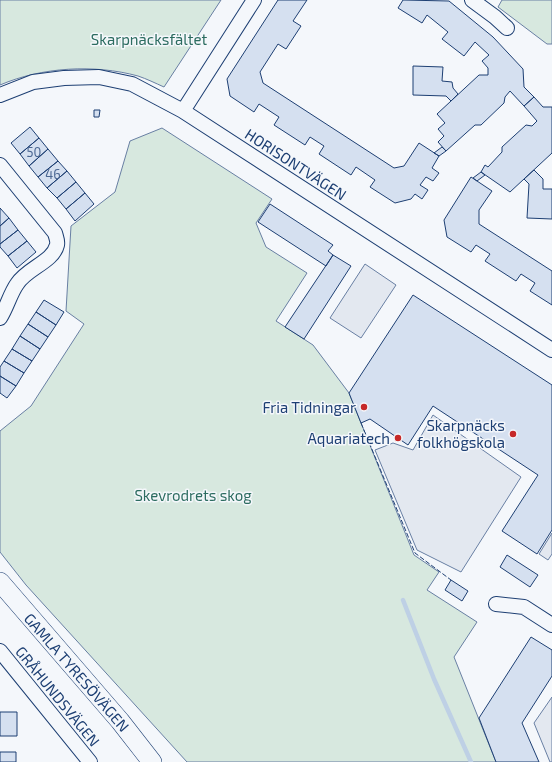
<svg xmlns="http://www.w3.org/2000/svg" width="552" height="762" viewBox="0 0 552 762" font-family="'Exo 2',sans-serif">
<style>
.green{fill:#d7e8df;stroke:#687fa3}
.parking{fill:#e3e8f0;stroke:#687fa3}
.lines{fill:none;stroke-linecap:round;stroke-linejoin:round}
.stream{stroke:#bed0e5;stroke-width:4.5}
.building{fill:#d5e0f0;stroke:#1d3f73}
.street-casing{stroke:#1d3f73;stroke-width:16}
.secondary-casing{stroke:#1d3f73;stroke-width:20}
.street{stroke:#f4f7fb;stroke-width:14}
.secondary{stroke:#f4f7fb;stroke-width:19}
.fence{stroke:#1d3f73;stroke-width:1;stroke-dasharray:5 2;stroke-linecap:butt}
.poi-dot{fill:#c62828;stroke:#f4f7fb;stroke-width:1.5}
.labels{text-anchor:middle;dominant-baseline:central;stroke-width:3;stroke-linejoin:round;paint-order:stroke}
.number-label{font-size:13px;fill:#4b6792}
.park-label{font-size:15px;fill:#2c6c60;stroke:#f4f7fb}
.street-label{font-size:15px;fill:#1d3f73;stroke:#f4f7fb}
.poi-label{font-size:15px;fill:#1d3f73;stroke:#f4f7fb;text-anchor:end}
</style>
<rect width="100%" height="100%" fill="#f4f7fb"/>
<path class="green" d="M0 0H221L164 87C155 83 147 79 138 76 94 64 42 67 0 85Z
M502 0H552V44H547L498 7Z
M162 128 272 199 256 223 266 247 307 273 276 321 313 345 349 393 414 555 439 572 427 590 477 622 454 657 496 762H187L26 585 0 552V431L31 406 84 324 66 311 71 226 115 192 130 141Z"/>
<path class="parking" d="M365 264 396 285 361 338 330 318Z
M433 415 521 477 461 572 417 550 375 450 393 443 413 450Z
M552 533V554L548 560 539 554Z
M552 697V762H550L534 723Z"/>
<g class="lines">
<path class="stream" d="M403 600 434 679 471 762"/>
</g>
<path class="building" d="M278 0H307L293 21 301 26 286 49 278 44 260 72 263 83 394 168 404 166 419 143 439 156 432 168 439 173 433 181 426 177 420 185 428 190 422 199 415 194 411 199 395 203 370 187 375 180 356 167 351 175 319 154 324 146 310 137 305 145 274 125 279 117 259 104 254 112 230 96 227 79Z
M403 0 449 1 493 37 523 69 524 87 534 97 524 106 510 91 505 97 504 103 481 125H475L446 151 438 142 444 136 438 129 445 123 437 114 479 75H488V68L482 61 489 55 475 42 464 56 442 39 448 32 427 15 422 23 398 8Z
M413 66 443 67 442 81 452 82 453 88 458 94 451 101 446 96 413 95Z
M534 97 543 107H552V153L510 192 481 172 485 165 488 167 502 152V147L526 125 532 126 537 121 524 106Z
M94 110H100L99 117H94Z
M30 127 39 138 20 154 11 143Z
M39 138 48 149 29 166 20 154Z
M442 147 446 151 439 156 434 153Z
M48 149 58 161 38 177 29 166Z
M58 161 67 171 47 188 38 177Z
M534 170 543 179V189H552V219L527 218 529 184 524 179Z
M67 171 76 182 57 198 47 188Z
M481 172 485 175 477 181 473 178Z
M471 177 492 191 479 210V224L552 271V305L530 291 535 283 521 274 516 281 485 261 490 254 476 245 471 252 447 237 444 220Z
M76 182 85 193 66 209 57 198Z
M85 193 94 204 75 221 66 209Z
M270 204 333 245 328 251 333 255 326 266 258 222Z
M0 208 9 218 0 226Z
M9 218 18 230 0 244V226Z
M18 230 27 241 8 256 0 247V244Z
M27 241 36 252 17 268 8 256Z
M333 255 351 266 304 339 285 327Z
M413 295 552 385V530L537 554 502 531 538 475 433 406 408 445 370 419 361 423 349 393Z
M44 300 64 312 56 325 36 312Z
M36 312 56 325 48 337 28 324Z
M28 324 48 337 40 349 20 336Z
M20 336 40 349 32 361 12 349Z
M12 349 32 361 24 373 4 361Z
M4 361 24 373 16 386 0 376V367Z
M0 376 16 386 7 398 0 393Z
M507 555 538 575 530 587 500 567Z
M451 580 468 591 462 601 445 590Z
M531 637 552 650V676L522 723 539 762H496L479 718Z
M0 712H17V736H0Z
M0 752H16V762H0Z"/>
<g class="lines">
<defs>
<path id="street" d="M472 0 495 17 507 28
M0 95 33 82 64 78 99 77 132 84 183 111 552 350
M183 111 254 0
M0 165 55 233C56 237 58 241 57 245 53 262 27 268 17 284 10 294 7 307 0 318
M496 604 524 607 552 625
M0 651 90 762"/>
<path id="secondary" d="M0 582 120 721 152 762"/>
</defs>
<use href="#street" class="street-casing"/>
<use href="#secondary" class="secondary-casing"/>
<use href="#street" class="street"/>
<use href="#secondary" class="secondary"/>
<path class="fence" d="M361 423 415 553 451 580"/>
</g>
<g class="poi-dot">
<circle cx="364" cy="407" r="4"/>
<circle cx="513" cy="434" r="4"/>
<circle cx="398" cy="438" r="4"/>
</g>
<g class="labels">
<g class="number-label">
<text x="34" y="152">50</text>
<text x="53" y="174">46</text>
</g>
<g class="park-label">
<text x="149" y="39">Skarpnäcksfältet</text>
<text x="193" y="495">Skevrodrets skog</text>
</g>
<g class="street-label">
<text transform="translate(296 164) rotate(33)">HORISONTVÄGEN</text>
<text transform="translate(77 672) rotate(49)">GAMLA TYRESÖVÄGEN</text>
<text transform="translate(58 696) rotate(51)">GRÅHUNDSVÄGEN</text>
</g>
<g class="poi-label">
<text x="356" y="407">Fria Tidningar</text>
<text x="505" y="425">Skarpnäcks<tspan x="505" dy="17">folkhögskola</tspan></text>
<text x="390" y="438">Aquariatech</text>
</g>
</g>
</svg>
